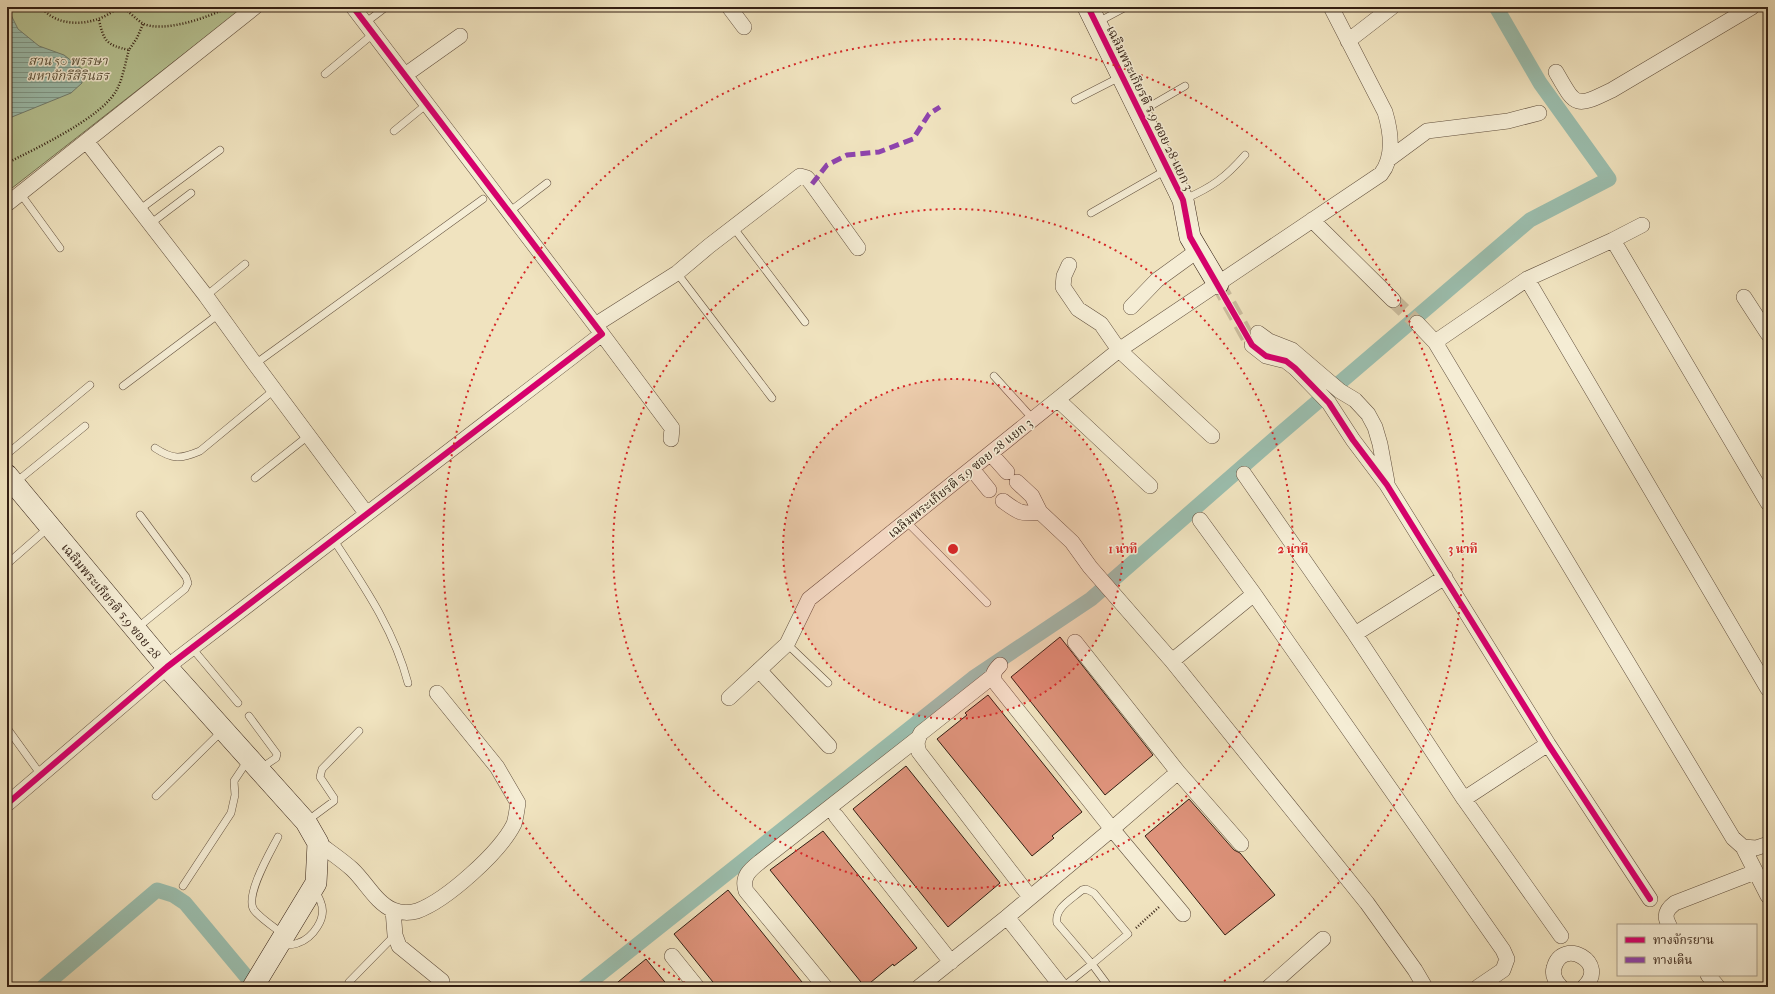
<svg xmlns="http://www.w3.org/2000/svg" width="1775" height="994" viewBox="0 0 1775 994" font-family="'IM FELL French Canon','Noto Serif Thai',serif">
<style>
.park{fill:#b7c494;stroke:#757254}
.water{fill:url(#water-rules);stroke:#717e70}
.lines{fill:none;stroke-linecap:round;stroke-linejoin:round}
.canal{stroke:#9bbeae;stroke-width:15}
.building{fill:#dd927a;stroke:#331f13}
.street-tunnel{stroke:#cabc9d;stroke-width:15;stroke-dasharray:15 8;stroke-linecap:butt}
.lane-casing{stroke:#62503e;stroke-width:8}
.street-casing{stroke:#62503e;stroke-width:16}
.secondary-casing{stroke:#331f13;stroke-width:22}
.path{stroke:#331f13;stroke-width:2.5;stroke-dasharray:1 2;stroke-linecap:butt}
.lane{stroke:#f5edd5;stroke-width:7}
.street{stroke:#f5edd5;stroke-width:15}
.secondary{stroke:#f5edd5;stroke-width:21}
.quiet{stroke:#8e44ad;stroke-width:5;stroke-dasharray:10 5;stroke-linecap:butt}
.cycleway-casing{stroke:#f5edd5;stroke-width:8}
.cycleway{stroke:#d6006c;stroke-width:6}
.ring{fill:none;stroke:#d62828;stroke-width:2;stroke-dasharray:2 4}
.labels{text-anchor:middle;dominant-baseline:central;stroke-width:3;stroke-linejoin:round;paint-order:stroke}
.park-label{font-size:13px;font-style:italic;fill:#5b513a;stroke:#f5edd5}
.street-label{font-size:13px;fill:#331f13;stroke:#f5edd5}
.centre{fill:#d62828;stroke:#f5edd5;stroke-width:2}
.ring-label{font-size:12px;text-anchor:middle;font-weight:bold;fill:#d62828;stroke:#f5edd5;stroke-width:3;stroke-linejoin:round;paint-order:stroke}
</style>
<defs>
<pattern id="water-rules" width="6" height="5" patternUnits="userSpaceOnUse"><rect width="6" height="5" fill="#9bbeae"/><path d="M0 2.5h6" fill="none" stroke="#7f9a8c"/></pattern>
</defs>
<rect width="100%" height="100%" fill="#f0e3bf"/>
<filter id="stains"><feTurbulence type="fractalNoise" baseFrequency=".005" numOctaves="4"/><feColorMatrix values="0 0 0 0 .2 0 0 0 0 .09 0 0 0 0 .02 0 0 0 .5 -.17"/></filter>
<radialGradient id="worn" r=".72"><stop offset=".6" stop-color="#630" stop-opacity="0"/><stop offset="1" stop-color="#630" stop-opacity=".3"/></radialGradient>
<path class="park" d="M7 7H244L7 192Z"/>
<path class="water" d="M7 7 18 29 39 46 64 55 82 69V83L71 93 7 119Z"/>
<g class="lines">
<path class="canal" d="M43 987 157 890 173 895 185 903 255 987
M584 987 973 678 1091 599 1281 433 1530 220 1609 179 1540 83 1496 7"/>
</g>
<path class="building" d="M1060 637 1153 755 1105 795 1011 677Z
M988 695 1082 812 1052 836 1054 838 1032 856 937 739 967 715 965 713Z
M906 766 1000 883 948 927 853 809Z
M1189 799 1234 850 1240 853 1275 895 1225 935 1145 836Z
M823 831 917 948 894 966 893 964 865 987 770 870Z
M728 890 806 987H717L674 934Z
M646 959 669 987H612L624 977Z"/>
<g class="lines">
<path class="street-tunnel" d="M1218 284 1252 345
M1393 300 1417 323"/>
<defs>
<path id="lane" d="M1098 22 1126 7
M365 23 386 7
M325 74 373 34
M1075 100 1120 77
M1142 111 1185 86
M394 131 427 104
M20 193 60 248
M1185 199C1212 187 1225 178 1245 155
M139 210 220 150
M509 212 547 183
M1091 213 1166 170
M150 224 191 193
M733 227 805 322
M677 273 772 398
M206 296 245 264
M255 364 483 199
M994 376 1033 419
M123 386 219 314
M155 448C173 460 181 459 200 451L274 390
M7 454 90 385
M255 478 308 436
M16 482 85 426
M906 521 987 603
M333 539C363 585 394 629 408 683
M7 564 48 528
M137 628 185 589 188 583 186 577 140 515
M787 644 828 683
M192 648 238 703
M249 716 277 754 276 758 261 768
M7 728 41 775
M156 796 222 731
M307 821 334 801V798L320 777 322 769 359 731
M278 837C271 851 244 896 254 910 261 919 274 927 283 934
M183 886 231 813 235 795 234 781 248 760
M1086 889 1094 893 1128 934 1092 964 1057 923C1054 908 1072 899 1082 890Z
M283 945C288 945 294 945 298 943 313 938 327 918 321 903 320 899 317 895 316 891
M349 982 395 935
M1063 987 1092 964 1109 987"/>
<path id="street" d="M729 7 744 27
M1348 41 1392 7
M1556 72C1576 107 1575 108 1612 90L1752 7
M405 75 460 36
M87 142 206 296 255 364 366 513
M1389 159 1427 131 1508 121 1539 113
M7 204 255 7
M1312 220 1393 300
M1613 240 1642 225
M1069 265 1064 276 1063 287 1078 309 1101 324 1119 350 1212 436
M1527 279 1768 689
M1744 297 1768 334
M1131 307 1157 280 1197 251
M1417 323 1435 342 1733 838 1743 847 1768 896
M595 325 677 273 709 246 800 176 807 178 812 184 858 248
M1258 333 1269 341 1292 350 1340 391 1355 400 1368 414 1375 427 1380 444 1387 482
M602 334 672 428 671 439
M1435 342 1527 279 1613 240 1768 503
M1252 345 1266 356 1286 361 1295 368 1329 403 1353 440 1387 485 1548 744 1650 899
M1058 400 1150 486
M991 454 1007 472
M972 469 989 490
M1244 474 1355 634 1464 799 1561 936
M1017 482 1032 496 1040 512 1072 542 1090 567 1172 661 1367 903 1415 970 1425 987
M1003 501C1018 512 1021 515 1040 512
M1200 520 1254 594 1503 950 1507 959 1503 970 1478 987
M1355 634 1445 577
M1172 661 1254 594
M1000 665C994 671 992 674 995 682L1112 829 1183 914
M759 670 829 746
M993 676 921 733C917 740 916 744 919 752L1030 897
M729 698 787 644 809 599 1119 350 1381 174C1395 156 1391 132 1385 112L1331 7
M1178 772 1241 844
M1464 799 1548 744
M7 804 167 667 602 334 353 7
M836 816 951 962
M318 843C330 852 342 860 352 869 366 882 376 903 393 910 400 913 410 913 417 911 447 900 500 852 514 824 516 818 517 809 518 803L497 767 437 693
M1743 847 1756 848 1768 844
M393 910 395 935 399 946 442 981
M1007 917 1062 987
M1669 925C1663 915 1667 909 1675 903L1755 872
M672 956 697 987
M1708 975 1718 987
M825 987 746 891C741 876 751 869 761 861L917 739
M919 987 1007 917 1112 829 1178 772 1075 642
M1269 987 1323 939
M1561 987C1556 982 1552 975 1554 968 1562 936 1610 963 1584 987"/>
<path id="secondary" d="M1088 7 1183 200 1190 237 1218 284
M7 475 167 667 306 822 318 843 316 883 253 987"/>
</defs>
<use href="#lane" class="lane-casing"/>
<use href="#street" class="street-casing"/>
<use href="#secondary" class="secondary-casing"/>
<path class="path" d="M41 7C59 30 98 26 118 7
M123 7C129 12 136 19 142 23 162 34 210 17 228 7
M99 20C104 42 107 45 129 50L137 38 143 24
M7 163C35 149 101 118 116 91 123 79 125 63 129 50
M1136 928 1159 907"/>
<use href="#lane" class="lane"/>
<use href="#street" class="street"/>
<use href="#secondary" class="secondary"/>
<path class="quiet" d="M812 184 827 165 847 155 879 152 913 139 929 114 940 107"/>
<defs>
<path id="cycleway" d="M1088 7 1183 200 1190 237 1252 345 1266 356 1286 361 1295 368 1329 403 1353 440 1387 485 1548 744 1650 899
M7 804 167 667 602 334 353 7"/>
</defs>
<use href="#cycleway" class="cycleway-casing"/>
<use href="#cycleway" class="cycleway"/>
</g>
<circle cx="953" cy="549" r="170" fill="#d62828" fill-opacity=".12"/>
<g class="ring">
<circle cx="953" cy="549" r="170"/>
<circle cx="953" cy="549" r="340"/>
<path d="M690 986A510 510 0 1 1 1216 986"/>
</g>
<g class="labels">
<g class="park-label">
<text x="68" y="60">สวน 50 พรรษา<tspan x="68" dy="15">มหาจักรีสิรินธร</tspan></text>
</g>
<g class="street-label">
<text transform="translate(1150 108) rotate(64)">เฉลิมพระเกียรติ ร.9 ซอย 28 แยก 3</text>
<text transform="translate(960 478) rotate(-39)">เฉลิมพระเกียรติ ร.9 ซอย 28 แยก 3</text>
<text transform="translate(111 601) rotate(50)">เฉลิมพระเกียรติ ร.9 ซอย 28</text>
</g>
</g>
<circle cx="953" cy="549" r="6" class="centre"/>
<g class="ring-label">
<text x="1123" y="553">1 นาที</text>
<text x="1293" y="553">2 นาที</text>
<text x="1463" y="553">3 นาที</text>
</g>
<rect width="1775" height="994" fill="none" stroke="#f0e3bf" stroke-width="24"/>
<rect x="8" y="8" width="1759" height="978" fill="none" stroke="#331f13" stroke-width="2"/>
<rect x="12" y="12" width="1751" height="970" fill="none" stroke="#331f13"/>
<rect x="1617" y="924" width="140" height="52" fill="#f5edd5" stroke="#a79b87"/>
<rect x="1625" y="937" width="20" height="6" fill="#d6006c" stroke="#a79b87"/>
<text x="1653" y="944" font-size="12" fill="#331f13">ทางจักรยาน</text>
<rect x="1625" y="957" width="20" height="6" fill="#8e44ad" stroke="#a79b87"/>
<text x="1653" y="964" font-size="12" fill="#331f13">ทางเดิน</text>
<rect width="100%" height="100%" filter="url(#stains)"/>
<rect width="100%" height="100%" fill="url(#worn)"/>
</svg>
